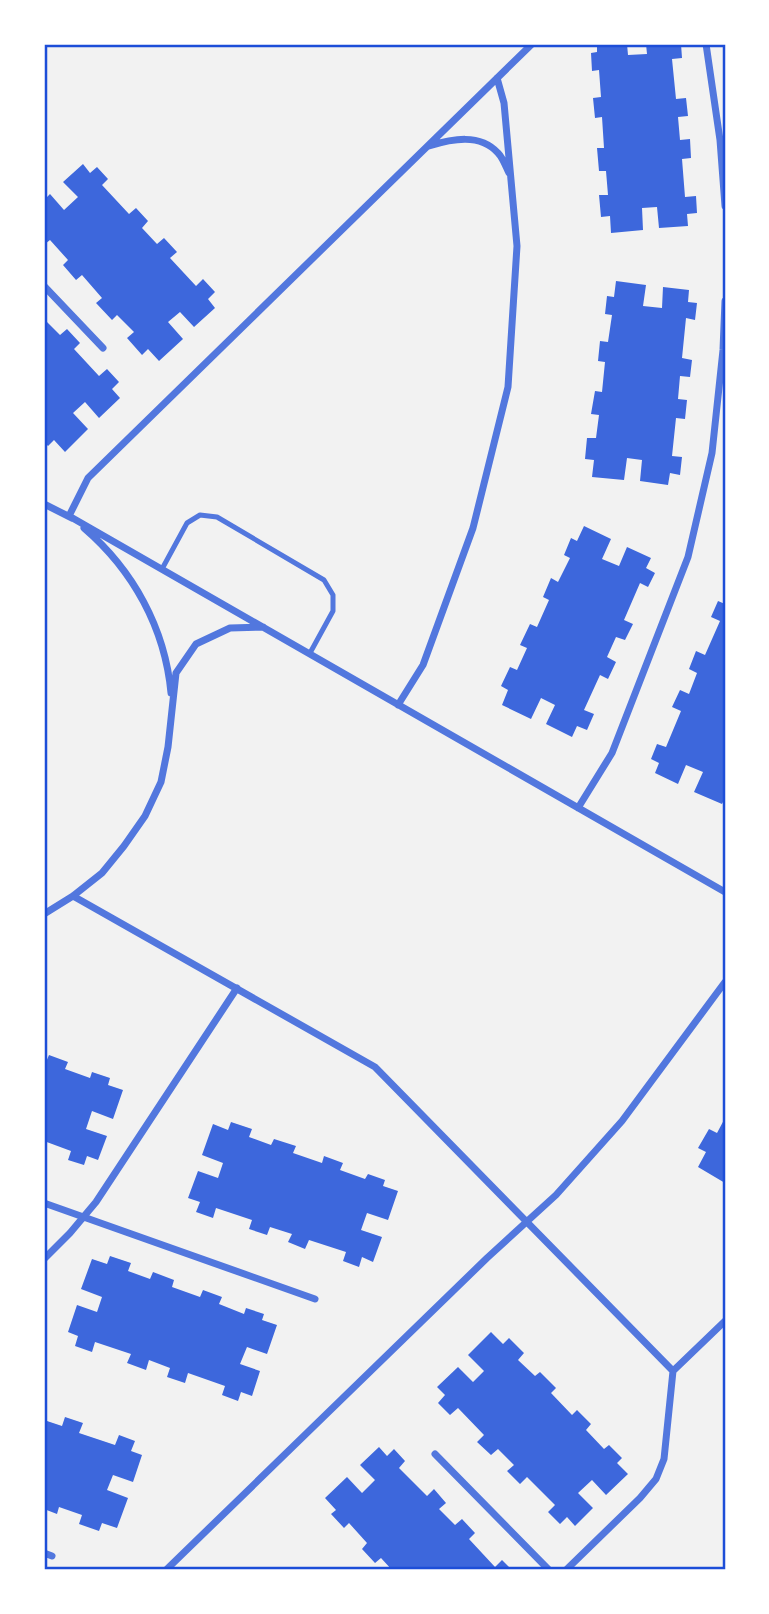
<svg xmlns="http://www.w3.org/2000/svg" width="769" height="1614" viewBox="0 0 769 1614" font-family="'Sofia Sans Condensed',sans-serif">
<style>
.building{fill:#3d67dc}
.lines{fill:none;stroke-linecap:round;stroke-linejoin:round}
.service{stroke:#5277de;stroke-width:5}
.minor{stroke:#5277de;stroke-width:7}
.neatline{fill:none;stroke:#1d4ed8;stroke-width:2.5}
</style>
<rect width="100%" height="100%" fill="#f2f2f2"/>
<path class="building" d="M597 44H627L628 55 647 54 646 44H681L682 58 672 59 676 99 686 98 688 116 678 117 680 140 690 139 691 158 682 159 685 197 696 196 697 213 687 214 688 226 659 228 657 207 642 208 643 230 611 233 610 216 601 217 599 195H608L606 171H599L597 148H604L602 117 595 118 593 98 601 97 599 70 592 71 591 53 597 52Z
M83 164 90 173 97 167 108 179 102 185 129 214 136 208 148 221 142 228 157 244 164 238 177 252 170 258 196 286 203 279 215 292 208 299 215 308 194 327 180 312 168 322 183 339 159 361 148 349 142 355 127 338 134 332 117 315 112 320 96 303 102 298 82 275 76 280 63 265 68 260 50 240 45 244 44 242V200L50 194 64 210 78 197 63 182Z
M616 281 646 285 643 306 662 308 663 287 689 290 688 302 697 303 695 320 686 318 682 358 692 360 690 377 680 376 678 399 687 400 685 419 676 418 672 456 682 457 680 475 670 473 668 485 640 481 642 460 627 458 624 480 592 477 594 460 585 459 587 438H596L599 415 591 414 595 391 602 392 605 362 598 361 600 341 608 342 612 315 605 314 607 296 614 297Z
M44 319 60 335 67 329 80 343 74 349 99 376 107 369 119 382 112 389 120 398 99 418 85 402 73 413 88 429 65 452 54 440 48 446 44 442Z
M584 526 611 539 602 559 619 566 627 547 651 558 646 568 655 573 648 587 640 583 624 620 633 624 625 640 616 637 607 657 616 662 608 679 600 675 584 710 594 714 587 730 577 726 572 737 546 724 555 705 541 698 531 719 502 705 508 690 501 686 510 667 517 670 527 648 520 645 530 624 537 627 549 600 543 597 551 578 558 582 570 558 564 555 571 538 577 541Z
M718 601 725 604V798L722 804 694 792 703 772 686 765 678 784 655 773 659 763 651 759 657 744 666 747 681 711 672 707 680 690 689 694 697 673 689 669 696 651 705 655 720 621 711 617Z
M49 1055 68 1062 65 1069 90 1078 92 1072 110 1078 108 1085 123 1090 113 1119 92 1111 86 1129 107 1136 98 1160 87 1156 84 1165 68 1160 71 1151 44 1141V1061L46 1062Z
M725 1118V1183L698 1167 706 1152 698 1148 709 1129 717 1133Z
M231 1122 252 1129 249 1137 271 1145 274 1139 296 1146 293 1153 322 1163 324 1156 343 1163 340 1170 365 1179 368 1174 385 1180 383 1186 398 1191 388 1220 367 1213 361 1230 382 1237 373 1262 362 1257 359 1267 343 1261 346 1252 309 1240 305 1249 288 1242 292 1234 270 1227 267 1235 249 1229 252 1220 216 1208 213 1218 196 1212 200 1202 188 1198 198 1171 218 1178 223 1163 202 1155 213 1124 228 1130Z
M110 1256 131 1263 128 1271 150 1279 153 1272 174 1280 172 1287 200 1297 203 1290 222 1297 219 1304 244 1314 246 1308 264 1314 262 1320 277 1325 267 1354 247 1347 240 1364 260 1371 252 1396 241 1392 238 1401 222 1395 225 1386 188 1373 185 1383 167 1377 170 1368 149 1360 146 1370 127 1363 131 1354 95 1342 92 1352 75 1346 78 1336 68 1332 77 1305 97 1312 102 1297 81 1289 92 1259 107 1264Z
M491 1332 503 1344 509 1338 524 1353 518 1360 535 1376 540 1372 556 1388 551 1393 572 1415 577 1410 591 1424 586 1430 604 1449 609 1445 622 1458 617 1463 628 1474 606 1495 592 1480 578 1493 593 1508 575 1526 567 1517 560 1524 548 1512 555 1505 527 1477 520 1484 507 1471 514 1465 498 1449 491 1455 477 1442 484 1435 458 1408 450 1415 438 1403 445 1395 437 1387 458 1367 473 1382 484 1371 468 1355Z
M65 1417 83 1423 79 1433 115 1445 119 1435 135 1441 131 1451 142 1455 133 1482 113 1475 107 1490 128 1498 117 1528 102 1523 99 1531 79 1524 82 1515 59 1507 57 1514 44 1509V1420L62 1426Z
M379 1447 387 1456 394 1449 405 1461 399 1468 427 1496 434 1489 446 1503 439 1509 455 1525 462 1519 475 1533 469 1539 495 1567 502 1560 512 1570H392L381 1558 375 1563 362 1549 367 1543 349 1523 344 1528 331 1514 336 1510 325 1498 347 1477 362 1493 375 1480 360 1465Z"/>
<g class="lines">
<path class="service" d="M162 569 187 523 200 515 217 517 324 580 333 595V611L310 653"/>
<path class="minor" d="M532 44 88 478 69 516 725 892
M706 44 720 140 725 206
M429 146C452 139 480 133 498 153 503 158 506 167 509 173
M44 286 103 348
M44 504 72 518
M84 528C133 570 165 628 171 693
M398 705 423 665 473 528 508 387 517 246 504 103 497 78
M578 808 612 753 688 557 712 453 723 350 725 301
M73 896 375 1067 673 1371
M44 914 73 896 102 873 124 846 145 816 161 782 168 747 176 673 196 644 230 628 263 627
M44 1203 315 1299
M44 1259 70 1233 96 1202 237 988
M435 1454 549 1570
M44 1553 52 1556
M166 1570 487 1258 556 1195 622 1121 725 982
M566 1570 640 1498 656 1479 664 1459 673 1371 725 1321"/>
</g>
<rect width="769" height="1614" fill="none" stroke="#ffffff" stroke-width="91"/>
<rect x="46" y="46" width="678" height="1522" class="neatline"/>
</svg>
